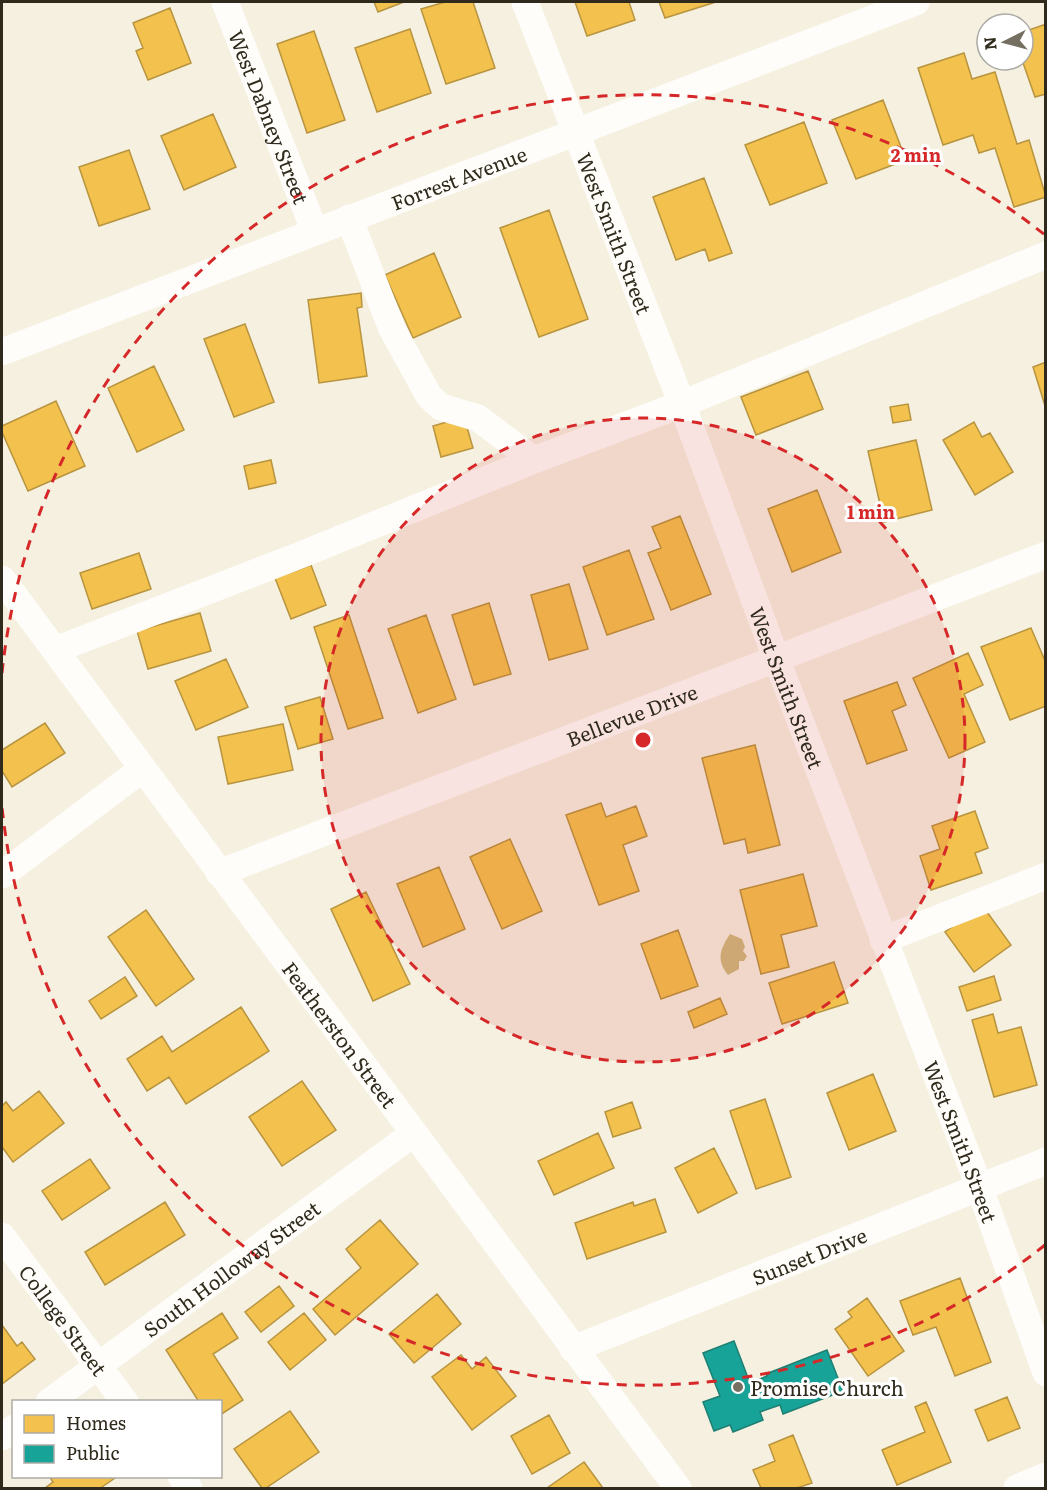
<svg xmlns="http://www.w3.org/2000/svg" width="1047" height="1490" viewBox="0 0 1047 1490" font-family="Literata,serif">
<style>
.water{fill:#ccb97f}
.homes{fill:#f2c14e;stroke:#b8943f;stroke-width:1.5}
.public{fill:#17a398;stroke:#1e7f73;stroke-width:1.5}
.lines{fill:none;stroke-linecap:round;stroke-linejoin:round}
.minor{stroke:#fefdfa;stroke-width:27}
.ring{fill:none;stroke:#d62828;stroke-width:3;stroke-dasharray:10 8}
.poi-dot{fill:#746f61;stroke:#fff;stroke-width:2}
.labels{text-anchor:middle;dominant-baseline:central;stroke-width:6;stroke-linejoin:round;paint-order:stroke}
.street-label{font-size:20px;fill:#2f2a1c;stroke:#fff}
.poi-label{font-size:20px;fill:#2f2a1c;stroke:#fff;text-anchor:start}
.centre{fill:#d62828;stroke:#fff;stroke-width:3}
.ring-label{font-size:18px;text-anchor:middle;font-weight:bold;fill:#d62828;stroke:#fff;stroke-width:6;stroke-linejoin:round;paint-order:stroke}
</style>
<rect width="100%" height="100%" fill="#f5f0e0"/>
<path class="water" d="M730 934 742 939 745 947 743 951 747 956 744 961H739V969L728 975C716 960 720 949 730 934Z"/>
<path class="homes" d="M374 2H404L378 12Z
M445 2H473L495 68 446 84 421 9Z
M575 2H629L635 20 587 36Z
M659 2H716L665 18Z
M170 8 191 63 148 80 136 51 143 48 133 23Z
M1046 24V94L1035 97 1022 60 1023 32Z
M410 29 431 93 377 112 355 48Z
M314 31 345 120 307 133 277 44Z
M964 53 972 79 995 72 1017 144 1029 140 1046 197 1014 207 995 148 979 153 973 135 943 145 918 68Z
M883 100 906 160 856 179 832 120Z
M213 114 236 167 184 190 161 136Z
M804 122 827 183 770 205 745 145Z
M129 150 150 209 99 226 79 167Z
M704 178 732 253 709 261 705 249 676 260 653 197Z
M549 210 588 319 539 337 500 228Z
M434 253 461 317 413 338 385 275Z
M361 293 362 307 357 308 367 376 319 383 308 300Z
M245 324 274 402 234 417 204 339Z
M1046 362V409L1033 367Z
M154 366 184 430 137 452 108 388Z
M808 371 823 409 756 435 741 397Z
M56 401 85 466 28 491 2 432V426Z
M908 404 911 420 893 423 890 407Z
M464 417 473 448 441 457 433 426Z
M974 422 982 437 990 433 1013 472 975 495 943 440Z
M916 440 932 510 884 522 868 451Z
M271 460 276 483 249 489 244 466Z
M817 490 841 552 792 572 768 509Z
M680 516 711 594 671 610 648 553 661 548 652 527Z
M629 550 654 619 607 635 583 567Z
M139 553 151 589 92 609 80 573Z
M311 565 326 605 291 619 275 578Z
M569 584 588 649 549 660 531 595Z
M489 603 511 674 474 685 452 615Z
M200 613 211 651 148 669 137 631Z
M349 615 383 718 348 729 314 627Z
M426 615 456 699 418 713 388 629Z
M1031 628 1046 663V706L1010 720 981 647Z
M968 653 983 685 964 694 985 742 949 758 913 678Z
M226 659 248 707 196 730 175 681Z
M897 682 906 705 892 711 907 750 867 764 844 701Z
M320 697 333 739 298 749 285 707Z
M45 723 65 753 12 787 2 771V750Z
M283 724 293 770 228 784 218 737Z
M755 745 780 845 748 853 745 839 724 844 702 758Z
M601 803 606 817 636 806 647 836 623 845 639 891 599 905 566 815Z
M975 811 988 848 975 853 982 873 931 890 920 856 940 849 932 826Z
M510 839 542 911 502 929 470 857Z
M439 867 465 929 423 947 397 884Z
M803 874 817 926 781 935 789 967 761 974 740 890Z
M366 892 410 984 373 1001 331 909Z
M982 905 1011 945 974 972 945 932Z
M146 910 194 979 156 1006 108 937Z
M678 930 698 986 661 999 641 944Z
M834 962 848 1003 782 1024 769 983Z
M994 976 1001 1000 967 1011 959 987Z
M125 977 137 996 101 1019 89 1001Z
M720 998 727 1014 694 1028 688 1012Z
M241 1007 269 1051 186 1104 169 1077 147 1091 127 1059 162 1036 172 1052Z
M993 1014 998 1033 1021 1027 1037 1085 994 1097 972 1020Z
M873 1074 896 1131 849 1150 827 1093Z
M302 1081 336 1130 282 1166 249 1117Z
M39 1091 64 1123 13 1162 2 1147V1106L6 1102 13 1111Z
M765 1099 791 1177 756 1189 730 1111Z
M632 1102 641 1128 613 1137 605 1112Z
M598 1133 614 1168 554 1195 538 1161Z
M714 1148 737 1193 698 1213 675 1168Z
M90 1159 110 1188 62 1220 42 1191Z
M655 1199 666 1232 587 1259 575 1223 633 1202 634 1206Z
M165 1202 185 1235 105 1285 85 1252Z
M380 1220 418 1264 335 1335 313 1309 361 1268 346 1249Z
M960 1278 991 1362 955 1376 936 1327 913 1335 900 1301Z
M279 1286 294 1306 261 1332 245 1312Z
M437 1294 461 1324 414 1363 389 1334Z
M867 1298 904 1351 868 1376 835 1329 852 1317 848 1312Z
M222 1313 238 1338 213 1354 243 1400 220 1415V1402H199L166 1350Z
M304 1313 326 1340 290 1370 268 1342Z
M2 1325 17 1346 22 1342 35 1359 2 1384Z
M461 1355 472 1369 486 1357 516 1396 472 1430 432 1377Z
M1007 1397 1020 1428 988 1441 975 1410Z
M926 1402 951 1462 897 1485 882 1450 925 1432 915 1407Z
M290 1411 319 1452 266 1488H262L234 1449Z
M549 1415 570 1453 532 1474 511 1436Z
M793 1435 812 1483 797 1488H761L753 1470 775 1461 769 1445Z
M584 1462 603 1488H547Z
M49 1476H114L115 1478 102 1487 103 1488H45L53 1482Z"/>
<path class="public" d="M734 1341 750 1383 767 1376 766 1374 827 1350 843 1391 783 1414 780 1405 760 1412 763 1420 733 1432 730 1425 714 1431 703 1402 720 1396 703 1353Z"/>
<g class="lines">
<g class="minor">
<path id="s1" d="M225 2 315 232"/>
<path id="s2" d="M525 2 682 404 776 658 979 1186 1046 1373"/>
<path d="M349 218 392 329 429 396 441 407 478 418 534 460"/>
<path id="s3" d="M2 352 916 2"/>
<path id="s4" d="M2 579 678 1488"/>
<path d="M55 650 303 554 534 460 682 404 1046 255"/>
<path id="s5" d="M219 873 1046 555"/>
<path d="M2 875 142 769"/>
<path d="M883 940 1046 876"/>
<path id="s6" d="M2 1236 125 1402"/>
<path id="s7" d="M573 1349 1046 1161"/>
<path id="s8" d="M49 1402 414 1133"/>
<path d="M2 1437 14 1428"/>
<path d="M181 1476 189 1488"/>
<path d="M1017 1488 1046 1476"/>
</g>
</g>
<circle cx="643" cy="740" r="322" fill="#d62828" fill-opacity=".12"/>
<g class="ring">
<circle cx="643" cy="740" r="322"/>
<path d="M1045 1245A645 645 0 0 1 2 807M2 673A645 645 0 0 1 1045 235"/>
</g>
<circle class="poi-dot" cx="738" cy="1387" r="6"/>
<g class="labels">
<g class="street-label">
<text stroke="none"><textPath href="#s1" startOffset="123">West Dabney Street</textPath></text>
<text stroke="none"><textPath href="#s3" startOffset="489">Forrest Avenue</textPath></text>
<text stroke="none"><textPath href="#s2" startOffset="248">West Smith Street</textPath></text>
<text stroke="none"><textPath href="#s2" startOffset="734">West Smith Street</textPath></text>
<text stroke="none"><textPath href="#s5" startOffset="442">Bellevue Drive</textPath></text>
<text stroke="none"><textPath href="#s4" startOffset="567">Featherston Street</textPath></text>
<text stroke="none"><textPath href="#s2" startOffset="1220">West Smith Street</textPath></text>
<text stroke="none"><textPath href="#s7" startOffset="254">Sunset Drive</textPath></text>
<text stroke="none"><textPath href="#s8" startOffset="226">South Holloway Street</textPath></text>
<text stroke="none"><textPath href="#s6" startOffset="104">College Street</textPath></text>
</g>
<g class="poi-label">
<text x="750" y="1387">Promise Church</text>
</g>
</g>
<circle cx="643" cy="740" r="9" class="centre"/>
<g class="ring-label">
<text x="916" y="162">2 min</text>
<text x="871" y="519">1 min</text>
</g>
<rect width="1047" height="1490" fill="none" stroke="#2f2a1c" stroke-width="6"/>
<rect x="12" y="1400" width="210" height="78" fill="#ffffff" stroke="#acaaa4" stroke-width="1.5"/>
<rect x="24" y="1415" width="30" height="18" fill="#f2c14e" stroke="#acaaa4" stroke-width="1.5"/>
<text x="66" y="1430" font-size="18" fill="#2f2a1c">Homes</text>
<rect x="24" y="1445" width="30" height="18" fill="#17a398" stroke="#acaaa4" stroke-width="1.5"/>
<text x="66" y="1460" font-size="18" fill="#2f2a1c">Public</text>
<g transform="translate(1005 42) rotate(264)"><circle r="28" fill="#ffffff" stroke="#acaaa4" stroke-width="1.5"/>
<path d="M0-4.5L10 22L0 15L-10 22Z" fill="#746f61"/>
<text y="-9" font-size="16" font-weight="bold" text-anchor="middle" fill="#2f2a1c">N</text>
</g>
</svg>
